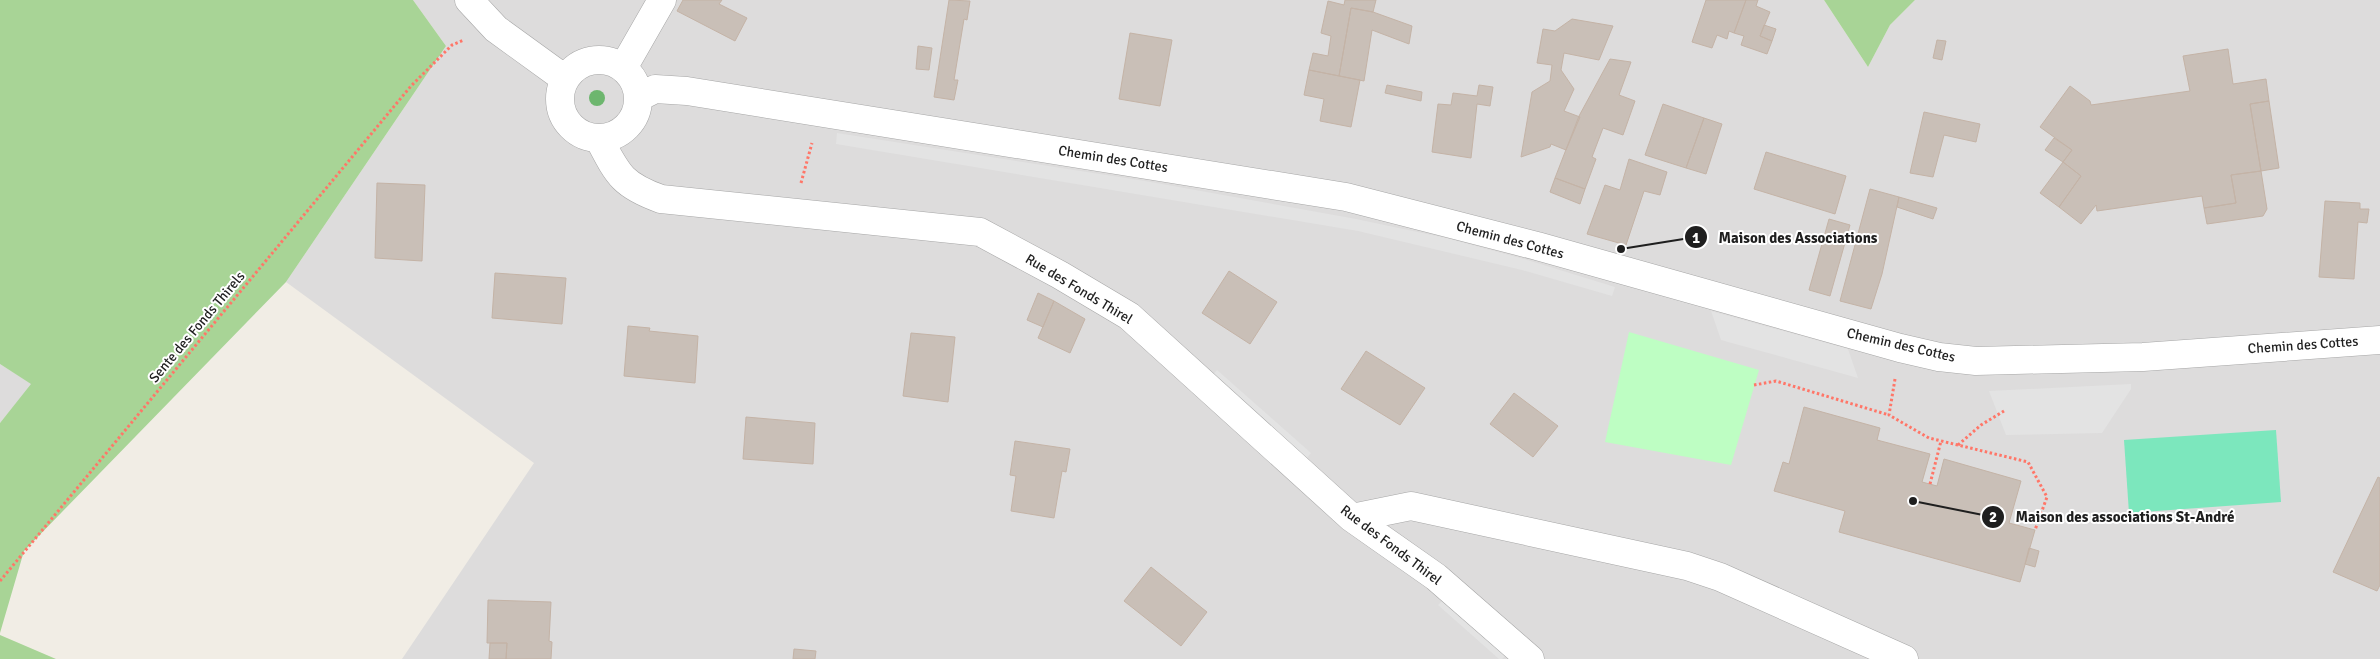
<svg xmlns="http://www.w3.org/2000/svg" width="2380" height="659" viewBox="0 0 2380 659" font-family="Signika,sans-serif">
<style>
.residential{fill:#dddcdc}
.forest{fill:#a8d496}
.park{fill:#befec3}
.pitch{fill:#7ce7bd}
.parking{fill:#e3e3e3}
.building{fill:#c9bfb7;stroke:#c4b3a6}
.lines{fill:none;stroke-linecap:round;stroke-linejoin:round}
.minor-casing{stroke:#a6a6a6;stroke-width:29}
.path{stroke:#ff7668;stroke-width:3;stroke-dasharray:2.5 2.5;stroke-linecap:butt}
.minor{stroke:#fff;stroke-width:28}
.tree{fill:#6db66e}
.labels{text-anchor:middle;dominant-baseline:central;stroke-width:4;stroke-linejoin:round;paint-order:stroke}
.street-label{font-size:14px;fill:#1f1f1f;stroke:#fff}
.leader{fill:none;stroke:#1f1f1f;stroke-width:2}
.callout-dot{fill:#1f1f1f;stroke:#fff;stroke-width:2}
.mark-label{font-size:15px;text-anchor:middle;font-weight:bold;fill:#fff}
.callout-label{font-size:15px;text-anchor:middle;font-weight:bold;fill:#1f1f1f;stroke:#fff;stroke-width:4;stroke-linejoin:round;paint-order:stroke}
</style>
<rect width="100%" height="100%" fill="#f1ede5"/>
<path class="residential" d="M413 0H1824L1868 67 1890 25 1915 0H2380V659H402L534 463 286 282 446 46Z
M0 364 32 384 0 423Z"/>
<path class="forest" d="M0 0H413L446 46 286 282 24 551 0 633V423L31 384 0 364Z
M1824 0H1915L1890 25 1868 67Z
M0 635 56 659H0Z"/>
<path class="park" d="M1629 332 1759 370 1731 465 1605 442Z"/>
<path class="pitch" d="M2276 430 2281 502 2129 513 2124 440Z"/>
<path class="parking" d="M837 133 1145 181 1356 219 1446 238 1524 259 1615 287 1612 296 1522 270 1358 231 836 144Z
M1711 311 1848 349 1858 378 1721 340Z
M1217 370 1311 453 1306 459 1212 376Z
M2131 384V389L2102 433 2006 435 1989 391Z
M1443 600 1506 655 1502 659H1499L1438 605Z"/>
<path class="building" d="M683 0H722L719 4 747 18 735 41 677 11Z
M949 0 970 1 967 20 964 19 954 80H958L954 100 934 97Z
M1345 0H1376L1373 12 1351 8 1339 76 1309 70 1313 53 1328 56 1331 36 1321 33 1328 1 1344 5Z
M1706 0H1746L1734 33 1729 31 1727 39 1717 35 1712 48 1692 42Z
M1746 0H1758L1756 6 1770 12 1760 36 1772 41 1767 54 1741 45 1744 36 1734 33Z
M1351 8 1373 12 1412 26 1409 44 1372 30 1364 81 1339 76Z
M1572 19 1613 26 1599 60 1564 53 1561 70 1574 89 1564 111 1580 117 1566 150 1551 144 1550 147 1521 157 1532 92 1550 81 1552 65 1537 63 1543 29 1555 31Z
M1764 25 1776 29 1772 41 1760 36Z
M1130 33 1172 40 1160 106 1119 99Z
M1937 40 1946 41 1942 60 1933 58Z
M918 46 932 48 929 70 916 69Z
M2228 49 2233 84 2266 79 2269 101 2250 104 2261 171 2231 175 2236 203 2204 208 2202 196 2097 211 2096 205 2081 224 2059 207 2081 176 2063 162 2072 150 2040 127 2070 86 2090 101 2091 105 2190 91 2183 56Z
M1610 59 1631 62 1619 95 1635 101 1623 135 1603 128 1592 157 1596 159 1585 189 1555 178 1579 116Z
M1309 70 1360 80 1351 127 1320 121 1324 99 1304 95Z
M1387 85 1422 92 1421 101 1385 93Z
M1479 85 1493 87 1490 106 1477 104 1471 158 1432 152 1438 104 1451 105 1453 93 1477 96Z
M2269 101 2279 168 2261 171 2250 104Z
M1663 104 1704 118 1686 168 1645 155Z
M1924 112 1980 124 1976 142 1944 135 1933 177 1910 173Z
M1704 118 1722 124 1706 174 1686 168Z
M2054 138 2072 150 2063 162 2045 150Z
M1766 152 1846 176 1835 214 1754 189Z
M1629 159 1667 172 1660 195 1644 191 1626 245 1587 234 1605 185 1620 190Z
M2063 162 2081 176 2059 207 2040 193Z
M2261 171 2267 209 2263 216 2207 224 2204 208 2236 203 2231 175Z
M1555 178 1585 189 1580 204 1550 192Z
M377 183 425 185 422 261 375 258Z
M1870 189 1899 197 1882 274 1871 309 1840 301Z
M1899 197 1937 208 1933 219 1897 207Z
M2325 201 2360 203V209H2369L2367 223 2358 222 2354 279 2319 277Z
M1829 219 1850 225 1830 296 1809 290Z
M1229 271 1277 302 1250 344 1202 313Z
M495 273 566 278 562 324 492 318Z
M1038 293 1054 301 1043 327 1027 320Z
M1054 301 1085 319 1070 353 1038 338Z
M628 326 650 328 649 331 698 336 695 383 624 376Z
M911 333 955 337 948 402 903 396Z
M1366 351 1425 388 1400 425 1341 389Z
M1514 393 1558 426 1533 457 1490 424Z
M1804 407 1880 428 1877 440 1930 454 1922 482 1937 486 1944 459 2021 481 2009 523 2035 530 2020 582 1839 532 1845 511 1774 491 1783 462 1789 464Z
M746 417 815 423 813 464 743 459Z
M1015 441 1070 449 1066 472 1062 471 1054 518 1011 511 1016 476 1010 475Z
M2378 477 2380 478V585L2377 591 2333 572Z
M2029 548 2039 551 2035 567 2025 564Z
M1151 567 1207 612 1181 646 1124 601Z
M488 600 551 602 549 641 552 642 551 659H506L507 643H487Z
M490 643H507L506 659H489Z
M794 649 816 651 815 659H793Z"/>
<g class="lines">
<defs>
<path id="minor" d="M469 0 496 29 565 79
M560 99a39 39 0 1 1 78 0a39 39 0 1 1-78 0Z
M623 68 662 0
M639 97 655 89 687 91 1346 197 1537 246 1900 348 1939 357 1976 361 2143 357 2380 340
M599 139C618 175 622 185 661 199L980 232 1060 275 1129 316 1352 518 1436 577 1530 659
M1352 518 1411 506 1687 566 1720 577 1904 659"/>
</defs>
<use href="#minor" class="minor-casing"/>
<path class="path" d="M801 183 812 143
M1895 379 1889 415 1929 438 2028 462 2047 497 2035 530
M1754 385 1776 381 1889 415
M1958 445 1981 425 2004 411
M1930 484 1941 441
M0 581 411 86 452 45 464 40"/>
<use href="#minor" class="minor"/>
</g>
<circle class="tree" cx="597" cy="98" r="8"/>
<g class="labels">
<g class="street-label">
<text transform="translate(1113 159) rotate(9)">Chemin des Cottes</text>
<text transform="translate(1510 240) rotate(15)">Chemin des Cottes</text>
<text transform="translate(1079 289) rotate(31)">Rue des Fonds Thirel</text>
<text transform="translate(197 327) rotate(-50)">Sente des Fonds Thirels</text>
<text transform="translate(1901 345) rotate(13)">Chemin des Cottes</text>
<text transform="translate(2303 345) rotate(-4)">Chemin des Cottes</text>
<text transform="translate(1391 545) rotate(37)">Rue des Fonds Thirel</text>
</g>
</g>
<path class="leader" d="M1621 249L1696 237M1913 501L1993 517"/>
<g class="callout-dot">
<circle cx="1621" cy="249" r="5"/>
<circle cx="1913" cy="501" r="5"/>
<circle cx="1696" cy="237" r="12"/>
<circle cx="1993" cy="517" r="12"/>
</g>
<g class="mark-label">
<text x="1696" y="243">1</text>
<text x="1993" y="522">2</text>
</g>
<g class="callout-label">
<text x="1798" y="243">Maison des Associations</text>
<text x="2125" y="522">Maison des associations St-André</text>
</g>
</svg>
